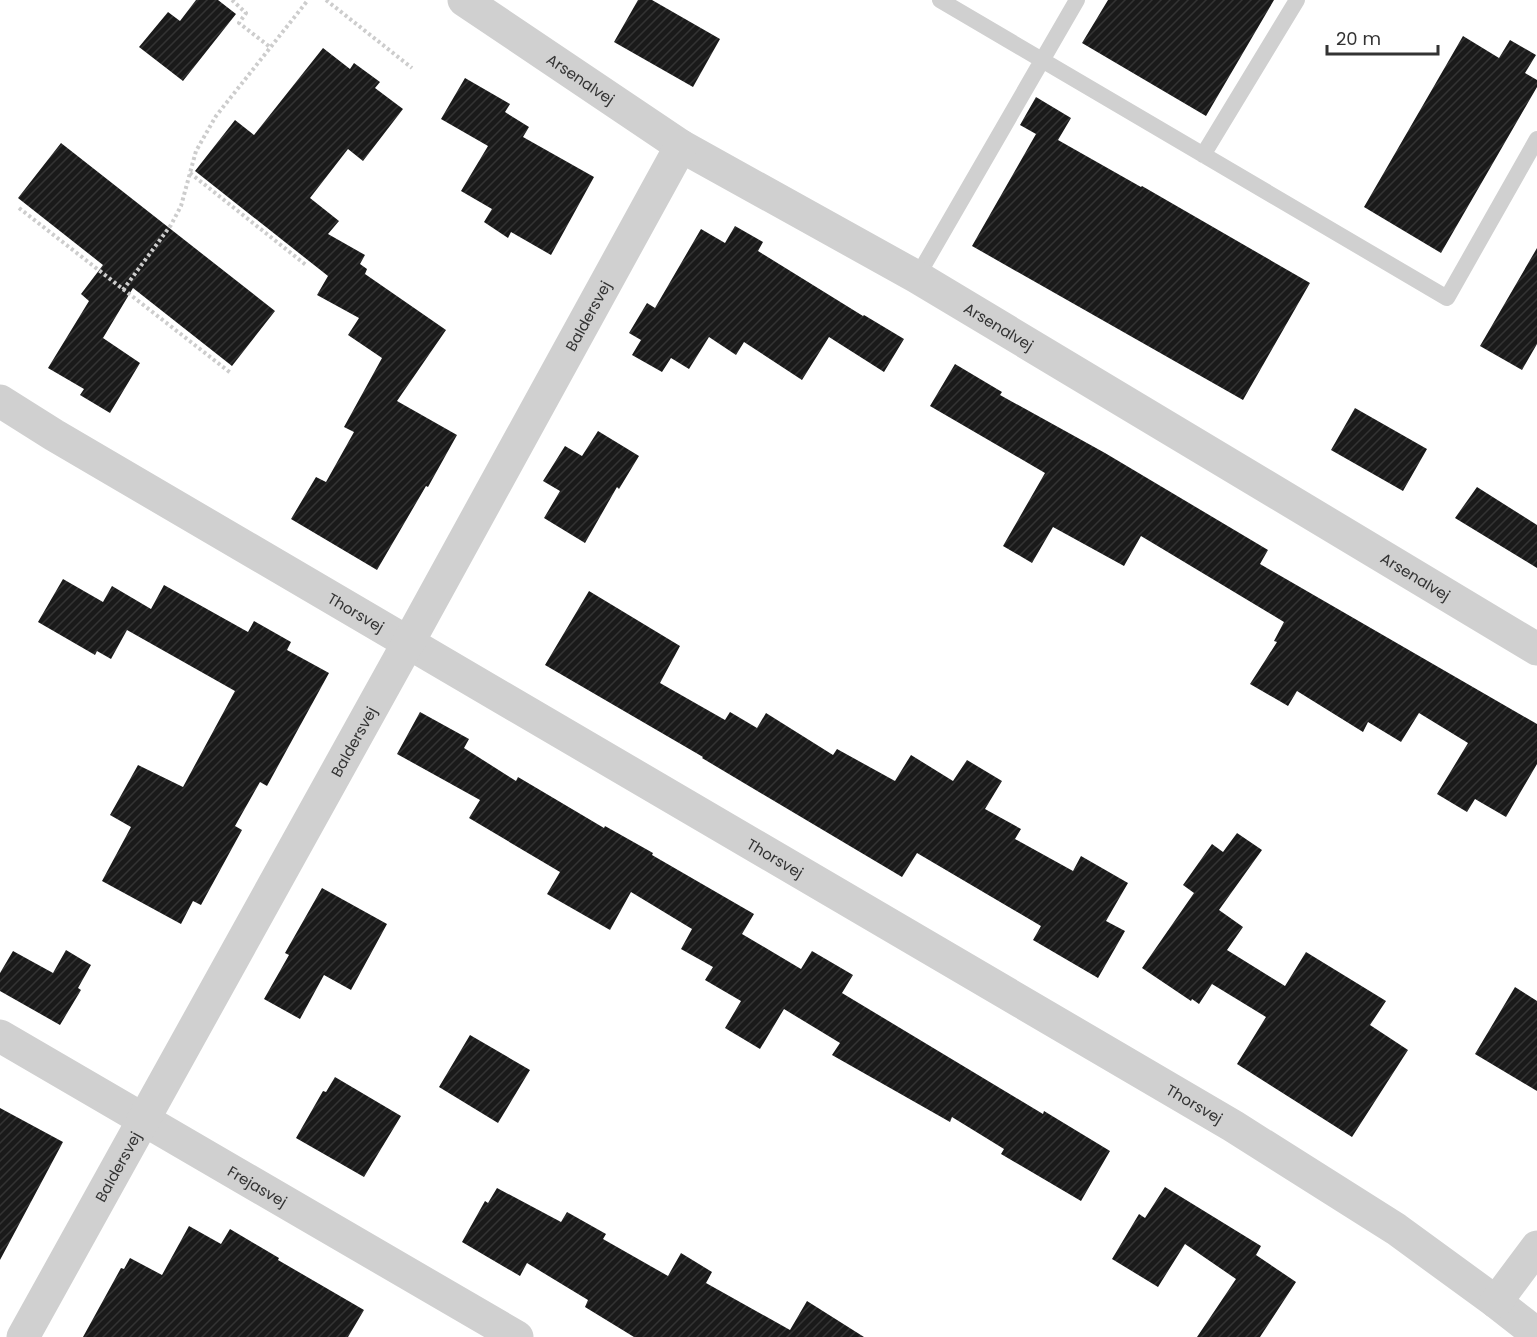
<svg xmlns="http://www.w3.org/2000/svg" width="1537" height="1337" viewBox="0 0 1537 1337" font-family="Poppins,sans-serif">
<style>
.building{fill:url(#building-hatch)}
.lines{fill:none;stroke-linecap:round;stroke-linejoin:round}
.path{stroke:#cdcdcd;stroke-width:4;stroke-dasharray:3 3;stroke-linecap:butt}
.service{stroke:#d0d0d0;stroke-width:16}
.minor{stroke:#d0d0d0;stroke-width:33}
.labels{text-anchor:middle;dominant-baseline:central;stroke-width:6;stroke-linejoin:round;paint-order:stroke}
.street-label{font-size:15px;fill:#333;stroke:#fff}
</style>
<defs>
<pattern id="building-hatch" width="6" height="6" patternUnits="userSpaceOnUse" patternTransform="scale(1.5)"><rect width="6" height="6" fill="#1a1a1a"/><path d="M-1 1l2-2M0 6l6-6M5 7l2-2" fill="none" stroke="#333"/></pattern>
</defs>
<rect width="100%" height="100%" fill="#fff"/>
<path class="building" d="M196 0H218L236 14 183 81 139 47 168 12 180 21Z
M638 0H652L720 39 693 87 614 42Z
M1108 0H1274L1206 116 1082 43Z
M1463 36 1499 58 1510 40 1536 55 1525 73 1537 80V87L1441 253 1364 207Z
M323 48 350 69 354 63 380 82 375 88 403 109 363 161 348 149 310 198 339 221 328 234 365 255 360 264 367 269 365 274 446 330 397 401 457 435 428 487 426 486 377 570 291 519 316 477 326 482 354 432 344 427 382 358 348 335 359 318 317 295 328 276 195 171 235 120 254 135Z
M465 78 510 104 505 112 529 127 523 137 594 177 551 255 511 232 508 238 484 222 492 209 461 191 488 146 441 119Z
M1036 97 1071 118 1058 140 1141 187 1142 186 1310 283 1243 400 972 246 1036 134 1020 125Z
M61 143 275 311 232 366 133 288 103 338 140 363 110 413 80 395 84 389 48 368 89 301 81 294 103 265 18 198Z
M735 226 763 242 758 251 863 316 864 315 904 339 884 372 829 337 802 380 744 342 736 355 709 337 689 369 671 358 662 372 632 355 641 340 629 333 647 303 655 308 701 229 725 243Z
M1537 248V344L1522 370 1480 346Z
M955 364 1002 392 1000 395 1105 453 1268 550 1260 564 1537 724V764L1506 817 1475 799 1467 812 1437 794 1468 743 1419 713 1401 742 1368 722 1363 732 1297 691 1288 706 1250 684 1277 642 1274 641 1284 622 1141 536 1124 566 1053 527 1032 563 1003 546 1045 473 930 406Z
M1355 408 1427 449 1403 491 1331 450Z
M598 431 639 456 619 489 617 487 585 543 544 518 560 491 543 481 565 446 582 456Z
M1477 487 1537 525V568L1455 518Z
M63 579 103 602 112 586 151 609 164 585 248 632 254 621 291 642 287 650 329 673 267 786 260 782 235 826 242 830 201 905 193 901 181 924 102 881 131 827 110 815 138 765 183 787 235 691 127 630 111 659 97 651 95 655 38 622Z
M589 591 680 646 660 683 725 720 730 712 757 728 766 713 833 755 837 749 895 781 911 755 953 781 967 760 1002 781 985 809 1021 829 1015 839 1073 871 1081 856 1128 883 1106 921 1125 931 1098 978 1033 940 1041 926 917 853 902 877 702 758 703 757 545 665Z
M420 712 469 739 464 748 516 781 518 777 604 828 605 826 653 853 652 855 754 914 742 934 801 969 812 951 853 975 842 993 1043 1114 1044 1111 1110 1151 1081 1201 1001 1154 1004 1149 952 1117 950 1122 832 1055 840 1043 784 1009 760 1049 725 1028 741 1001 705 980 713 967 681 949 692 929 631 892 610 930 547 894 560 872 469 818 480 800 397 754Z
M1237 833 1262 850 1219 910 1243 927 1227 950 1285 986 1306 952 1386 1001 1370 1025 1408 1050 1352 1137 1237 1064 1266 1017 1212 984 1199 1004 1192 999 1191 1001 1142 968 1194 893 1183 885 1212 844 1223 852Z
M322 888 387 924 351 990 324 975 300 1019 264 999 289 955 285 953Z
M66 950 91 965 78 988 81 990 60 1025 0 991V973L13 951 53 973Z
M1515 987 1537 1001V1091L1475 1054Z
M470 1035 530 1070 498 1123 439 1087Z
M335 1077 401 1116 364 1177 296 1138 323 1091 326 1092Z
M0 1108 63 1142 0 1260Z
M1165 1187 1261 1246 1256 1255 1296 1282 1260 1337H1197L1236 1279 1185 1244 1158 1287 1112 1259 1139 1214 1145 1218Z
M497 1188 561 1222 567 1212 606 1234 603 1239 668 1276 681 1253 712 1272 706 1283 790 1330 807 1301 864 1337H634L585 1307 588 1300 527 1263 520 1276 462 1242 485 1201 488 1203Z
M189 1226 221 1244 230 1229 279 1258 278 1260 364 1310 348 1337H83L121 1268 124 1269 130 1258 162 1275Z"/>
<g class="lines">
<path class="path" d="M232 0 246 13 239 23 270 47
M326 0 412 68
M190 173 306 265
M19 208 232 374
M123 290 171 225 181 206 196 151 216 116 308 0"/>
<path class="service" d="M940 0 1447 298 1537 139
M1203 155 1297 0
M917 277 1077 0"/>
<g class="minor">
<path id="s1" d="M464 0 681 146 917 277 1537 649"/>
<path id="s2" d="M0 401 54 435 1233 1126 1396 1229 1496 1302 1537 1334"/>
<path id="s3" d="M0 1036 517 1337"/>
<path d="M1496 1302 1537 1247"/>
<path id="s4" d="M23 1337 408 643 681 146"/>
</g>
</g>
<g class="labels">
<g class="street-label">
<text stroke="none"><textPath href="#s1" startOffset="141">Arsenalvej</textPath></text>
<text stroke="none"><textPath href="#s4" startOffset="1167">Baldersvej</textPath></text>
<text stroke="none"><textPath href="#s1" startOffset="627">Arsenalvej</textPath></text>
<text stroke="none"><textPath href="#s1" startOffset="1113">Arsenalvej</textPath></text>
<text stroke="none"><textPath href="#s2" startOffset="414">Thorsvej</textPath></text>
<text stroke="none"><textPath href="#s4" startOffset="681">Baldersvej</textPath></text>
<text stroke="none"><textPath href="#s2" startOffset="900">Thorsvej</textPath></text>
<text stroke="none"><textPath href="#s2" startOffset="1386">Thorsvej</textPath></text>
<text stroke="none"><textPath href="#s4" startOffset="195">Baldersvej</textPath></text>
<text stroke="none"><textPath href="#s3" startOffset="298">Frejasvej</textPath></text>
</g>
</g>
<path d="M1327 45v9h111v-9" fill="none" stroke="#333333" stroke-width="3"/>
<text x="1336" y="45" font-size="18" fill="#333333" stroke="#ffffff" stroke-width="4.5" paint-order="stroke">20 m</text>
</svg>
